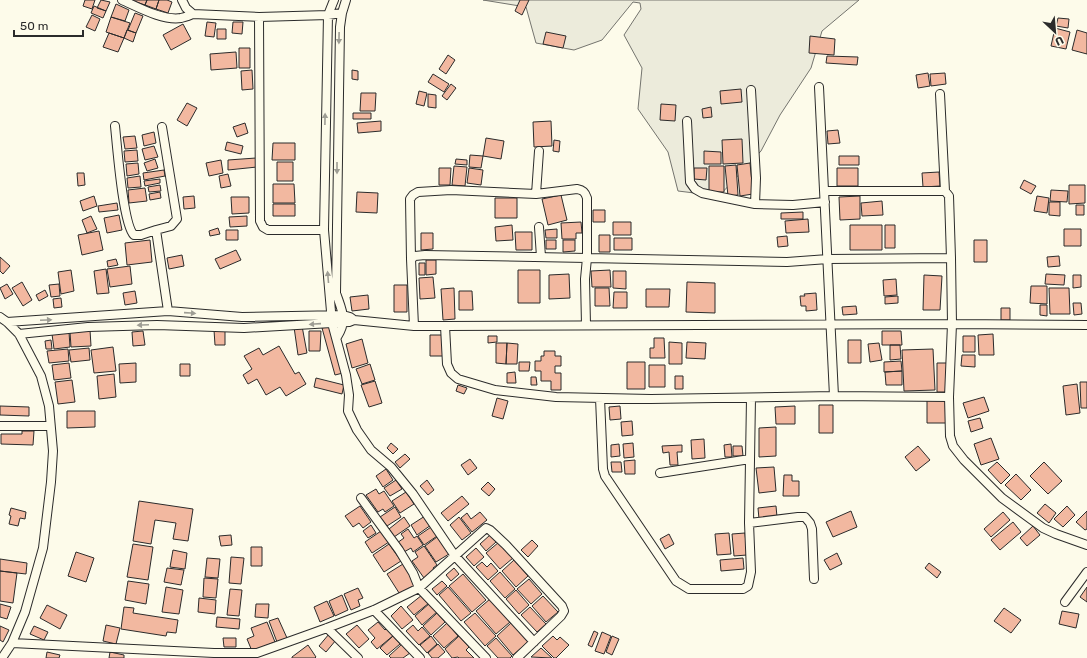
<svg xmlns="http://www.w3.org/2000/svg" width="1087" height="658" viewBox="0 0 1087 658" font-family="Rubik,sans-serif">
<style>
.green{fill:#ecebdb;stroke:#74746e}
.building{fill:#f2b8a0;stroke:#2b2b2b}
.lines{fill:none;stroke-linecap:round;stroke-linejoin:round}
.minor-casing{stroke:#2b2b2b;stroke-width:10}
.minor{stroke:#fdfbea;stroke-width:8}
.oneway{fill:#9e9d94}
</style>
<rect width="100%" height="100%" fill="#fdfbea"/>
<path class="green" d="M483 0H859L822 31 811 68 780 115 761 151 719 196 678 191 668 152 638 109 642 68 624 35 641 9 640 3 633 2 602 40 574 50 536 43 526 7Z"/>
<path class="building" d="M85 0H95L92 9 83 6Z
M101 0 110 2 106 11 97 8Z
M134 0H147L145 5 133 1Z
M147 0H159L156 9 145 5Z
M159 0H167L172 2 168 13 156 9Z
M520 0H529L522 15 515 11Z
M116 4 129 10 125 21 111 17Z
M94 6 106 11 103 18 91 13Z
M135 13 143 16 136 33 128 30Z
M92 15 100 19 95 31 86 27Z
M111 17 130 23 124 38 106 32Z
M1058 18 1069 19 1068 28 1056 26Z
M207 22 216 23 214 37 205 36Z
M233 22H243L242 34 232 33Z
M183 24 191 39 171 50 163 35Z
M1055 28 1070 32 1066 49 1051 46Z
M217 29H226V39H217Z
M127 30 136 33 133 42 124 38Z
M1077 30 1087 33V54L1072 50Z
M546 32 566 36 563 48 543 44Z
M109 33 124 38 118 52 103 47Z
M810 36 835 39 834 55 809 53Z
M239 48H250V68H239Z
M236 52 237 68 211 70 210 54Z
M448 55 455 60 446 74 439 69Z
M827 56 858 57 857 65 826 63Z
M252 70 253 89 242 90 241 71Z
M352 70 358 71V80L352 79Z
M928 73 930 86 918 88 916 75Z
M945 73 946 84 931 86 930 74Z
M433 74 449 84 444 92 428 82Z
M451 84 456 88 447 100 442 96Z
M741 89 742 102 721 104 720 91Z
M419 91 427 93 424 106 416 104Z
M361 93H376L375 111H360Z
M428 94 436 95V108L428 107Z
M187 103 197 108 187 126 177 120Z
M661 104 676 105 675 121 660 120Z
M711 107 712 117 703 118 702 109Z
M353 113H371V119H353Z
M381 121V131L358 133 357 123Z
M551 121 552 146 534 147 533 122Z
M245 123 248 133 237 137 233 127Z
M838 130 840 143 828 144 827 131Z
M154 132 156 143 144 146 142 135Z
M135 136 137 148 125 149 123 137Z
M486 138 504 141 501 159 483 156Z
M742 139 743 163 723 164 722 140Z
M554 140 560 141 559 152 553 151Z
M227 142 243 146 241 154 225 150Z
M273 143H295V160H272Z
M154 146 158 157 145 160 142 149Z
M137 150 138 161 125 162 124 151Z
M704 151 721 152V164H704Z
M470 155 483 156 481 168 469 167Z
M839 156H859V165H839Z
M256 158 257 167 228 170V160Z
M155 159 158 168 147 171 144 163Z
M456 159 467 160V165L455 164Z
M221 160 223 173 209 176 206 163Z
M277 162H293V181H277Z
M138 163 139 174 127 176 126 164Z
M750 163 753 194 740 196 737 165Z
M736 165 738 195 728 196 725 166Z
M454 166 467 167 465 186 452 185Z
M709 166H724V192H709Z
M439 168H451L450 185H439Z
M469 168 483 170 481 185 467 183Z
M694 168H707L706 180 694 179Z
M837 168H858V186H837Z
M164 170 165 176 144 180 143 173Z
M939 172 940 186 923 187 922 173Z
M77 173H84L85 185 78 186Z
M228 174 231 186 221 188 219 176Z
M140 176 141 187 128 188 127 178Z
M160 179V183L145 186 144 181Z
M1024 180 1036 186 1031 194 1020 188Z
M273 184H294L295 203H273Z
M160 185 161 191 149 192 148 187Z
M1069 185H1085V203L1069 204Z
M145 188 147 201 129 203 128 190Z
M1051 190 1068 191 1067 202 1050 201Z
M160 192 161 198 150 200 149 194Z
M357 192 378 193 377 213 356 212Z
M561 195 567 220 548 225 542 199Z
M94 196 97 206 83 211 80 201Z
M194 196 195 208 184 209 183 197Z
M860 196V219L840 220 839 197Z
M1037 196 1049 198 1047 213 1034 211Z
M231 197H249V213L232 214Z
M495 198H517V218H495Z
M882 201 883 215 862 216 861 203Z
M1049 202H1060V216L1049 215Z
M117 203 118 210 99 212 98 206Z
M273 204H295V216H273Z
M1076 205H1084V215H1076Z
M593 210H605V222H593Z
M803 212V219H781V213Z
M119 215 122 230 107 233 104 218Z
M91 216 97 229 87 233 82 220Z
M247 216V226L230 227 229 217Z
M808 219 809 232 786 233 785 221Z
M581 222 582 233H576V239H562L561 223Z
M613 222H631V235H613Z
M512 225 513 240 496 241 495 227Z
M850 225H882V250H850Z
M885 225H895V248H885Z
M218 228 220 234 210 236 209 231Z
M557 229V238H546L545 230Z
M1064 229H1081V246H1064Z
M226 230H238V240H226Z
M99 231 103 250 82 255 78 235Z
M515 232H532V250H516Z
M421 233H433V249L421 250Z
M599 235H610V252H599Z
M787 236 788 246 778 247 777 237Z
M614 238H632V250H614Z
M150 240 152 262 127 265 125 243Z
M546 240H556V249H546Z
M563 240H575V251L563 252Z
M974 240H987V262H974Z
M236 250 241 260 220 269 215 259Z
M182 255 184 266 169 269 167 258Z
M1059 256 1060 266 1048 267 1047 257Z
M0 257 10 266 3 274 0 271Z
M116 259 118 265 108 267 107 261Z
M426 260H436V274L426 275Z
M419 263H425V275H419Z
M130 266 132 284 110 287 107 269Z
M106 269 109 293 97 294 94 271Z
M71 270 74 291 61 294 58 272Z
M518 270H540V303H518Z
M610 270 611 287H592L591 271Z
M613 271H626V289L613 288Z
M569 274 570 298 549 299V275Z
M1046 274 1065 275 1064 285 1045 284Z
M924 275 942 276 940 310H923Z
M1073 275H1081V287L1073 288Z
M433 277 435 298 420 299 419 278Z
M896 279 897 295 884 296 883 280Z
M22 282 32 300 23 306 12 288Z
M687 282 715 283V313L686 312Z
M7 284 13 294 5 299 0 288Z
M59 284 60 296 51 297 49 285Z
M394 285H407V312H394Z
M1031 286H1047V304L1030 303Z
M454 288 455 319 443 320 441 289Z
M595 288H609L610 306H595Z
M1049 288H1069L1070 314H1050Z
M646 289H670L669 307H646Z
M45 290 48 296 39 301 36 295Z
M135 291 137 303 125 305 123 293Z
M459 291H472L473 310H459Z
M614 292H627V308H613Z
M816 293 817 310 806 311V306H801L800 296H805L804 294Z
M368 295 369 309 352 311 350 297Z
M898 296V303L885 304V297Z
M61 298 62 307 54 308 53 299Z
M1073 303H1081L1082 314 1074 315Z
M1040 305H1047V316L1040 315Z
M856 306 857 314 843 315 842 307Z
M1001 308H1010V320H1001Z
M302 326 307 353 298 355 294 327Z
M331 326 343 373 335 375 322 328Z
M90 330 91 346 71 347 70 332Z
M214 330H225V345H215Z
M143 331 145 345 133 346 132 332Z
M309 331H321L320 351H309Z
M882 331H901L902 345H882Z
M69 332 70 347 54 349 52 334Z
M993 334 994 355H979L978 335Z
M430 335H443V356H430Z
M488 336H497V342L488 343Z
M963 336H975V352H963Z
M654 338H664L665 358H650V348H654Z
M362 339 368 363 352 368 346 344Z
M51 340 52 349H46L45 341Z
M848 340H861V363H848Z
M669 342 682 343V364H669Z
M687 342 706 343 705 359 686 358Z
M496 343H507L506 364 496 363Z
M507 343 518 344 517 364H506Z
M879 343 882 360 870 362 868 344Z
M890 345H900L901 359 890 360Z
M279 346 295 374 299 372 306 384 286 396 280 387 266 395 257 379 248 384 243 375 252 369 244 356 259 348 263 355Z
M113 347 116 371 94 373 91 350Z
M89 348 90 360 71 362 69 350Z
M68 349 69 361 49 363 47 351Z
M933 349 935 390 904 391 902 350Z
M544 351H555V356H561V366H555V373H561V390H551V381H541V371H535V361H541V356H544Z
M962 355H975V367L961 366Z
M901 361 902 371 884 372V362Z
M519 362H530L529 371H519Z
M627 362H645V389H627Z
M69 363 71 378 54 380 52 365Z
M136 363V382L120 383 119 364Z
M937 363H948V392H937Z
M180 364H190V376H180Z
M370 364 375 380 362 384 356 369Z
M649 365H665V387H649Z
M902 371V385H886L885 372Z
M515 372 516 383H507V373Z
M114 374 116 397 99 399 97 376Z
M675 376H683V389H675Z
M531 377H536L537 385H531Z
M316 378 344 385 342 394 314 387Z
M72 380 75 402 58 404 55 382Z
M375 381 382 403 369 407 361 385Z
M1080 382H1087V408H1081Z
M1077 384 1080 413 1066 415 1063 386Z
M458 385 467 388 464 394 456 391Z
M984 397 989 411 968 418 963 403Z
M497 398 508 401 503 419 492 416Z
M927 400H947V423H927Z
M819 405H833V433H819Z
M0 406 29 407V416L0 415Z
M620 406 621 419 610 420 609 407Z
M795 406V424H776L775 407Z
M67 411H95V427L67 428Z
M980 418 983 428 971 432 968 421Z
M632 421 633 435 622 436 621 422Z
M776 427V456L759 457V428Z
M22 431H34L33 445 1 444V434H22Z
M991 438 999 459 981 465 974 444Z
M704 439 705 458 692 459 691 440Z
M391 443 398 449 393 454 387 448Z
M633 443 634 457 624 458 623 444Z
M619 444 620 456 611 457V445Z
M731 444 732 457H725L724 445Z
M682 445V452H677L678 465H670L669 452 663 453 662 446Z
M733 446H742L743 456H733Z
M918 446 930 460 916 471 905 457Z
M405 454 410 459 400 468 395 462Z
M470 459 477 468 468 475 461 465Z
M635 460V474H625L624 461Z
M611 462H621L622 472H612Z
M997 462 1010 475 1001 484 988 470Z
M1044 462 1062 481 1048 494 1030 476Z
M774 467 776 491 759 493 756 468Z
M386 469 393 480 383 487 376 476Z
M1016 474 1031 490 1021 500 1005 485Z
M784 475H792V481H799V496H783Z
M396 480 402 489 390 496 384 488Z
M427 480 434 490 428 495 420 486Z
M488 482 495 489 489 496 481 489Z
M376 489 379 494 384 491 394 506 385 512 383 509 378 512 366 495Z
M406 492 414 504 400 513 392 501Z
M462 496 469 504 448 521 441 513Z
M139 501 193 509 188 541 173 539 176 523 155 520 151 544 133 541Z
M1045 504 1056 513 1049 523 1037 513Z
M360 506 371 522 363 528 359 523 353 527 345 516Z
M776 506 777 517 759 519 758 508Z
M1067 506 1075 515 1063 527 1054 519Z
M395 507 401 517 387 526 380 517Z
M11 508 26 512 25 519 20 518 18 526 9 524 11 516 9 515Z
M851 511 857 527 833 537 826 522Z
M1087 511V529L1085 530 1076 522Z
M480 512 487 520 472 532 461 518 467 513 471 519Z
M1003 512 1010 520 991 537 984 529Z
M425 516 431 525 417 535 411 525Z
M404 517 410 526 394 537 389 529Z
M459 517 471 533 462 540 450 525Z
M1013 522 1021 532 1000 550 991 540Z
M371 525 376 533 368 538 363 531Z
M434 525 440 534 424 545 418 536Z
M1033 526 1040 535 1027 546 1020 538Z
M408 529 414 538 417 536 423 545 413 552 411 548 404 552 397 543 404 538 401 534Z
M381 531 389 542 372 553 365 542Z
M729 533 731 554 717 555 715 534Z
M745 533 747 555 734 556 732 534Z
M669 534 674 544 665 549 660 539Z
M231 535 232 545 221 546 219 536Z
M490 535 496 542 486 551 480 544Z
M437 537 449 554 436 562 425 546Z
M532 540 538 546 528 557 521 550Z
M499 542 513 558 500 569 486 553Z
M133 544 153 547 148 580 127 577Z
M389 544 401 561 384 572 373 555Z
M424 546 437 565 433 568 435 571 424 578 412 561 418 557 415 552Z
M251 547H262V566H251Z
M476 548 484 557 474 566 466 557Z
M173 550 187 553 185 569 170 567Z
M76 552 94 558 86 582 68 576Z
M837 553 842 564 830 570 824 560Z
M231 557 244 558 241 584 229 583Z
M207 558 220 559 218 578 205 577Z
M743 558 744 569 721 571 720 560Z
M0 559 27 563 26 574 0 571Z
M514 560 528 576 516 587 502 571Z
M482 562 487 567 491 563 498 571 488 580 476 567Z
M929 563 941 572 937 578 925 568Z
M403 564 418 586 401 596 387 574Z
M167 568 184 570 181 585 164 582Z
M454 568 459 574 451 581 446 575Z
M0 571 17 573 13 603 0 601Z
M500 572 515 589 505 598 490 581Z
M463 574 486 600 472 612 449 586Z
M204 578 218 579 216 598 203 597Z
M529 579 542 594 531 604 517 589Z
M128 581 149 584 146 604 125 600Z
M442 581 447 586 437 595 432 589Z
M166 587 183 590 179 614 162 612Z
M448 587 471 613 461 621 439 595Z
M1087 587V602L1080 597Z
M358 588 363 598 358 600 360 606 351 610 344 594Z
M230 589 242 590 239 616 227 615Z
M516 590 529 605 519 614 506 599Z
M342 595 348 610 335 616 329 601Z
M422 595 429 603 414 615 407 607Z
M543 596 558 612 546 622 532 606Z
M199 598 216 600 215 614 198 612Z
M490 599 510 622 496 634 476 611Z
M327 601 334 616 320 622 314 607Z
M430 603 438 611 422 625 415 616Z
M0 604 11 607 7 619 0 617Z
M256 604H269L268 618 255 617Z
M47 605 67 615 60 629 40 618Z
M401 606 413 620 402 629 391 616Z
M124 607 134 608 133 613 178 620 176 633 167 632 166 636 121 629Z
M530 607 546 624 537 632 521 615Z
M1004 608 1021 620 1011 633 994 621Z
M1062 611 1079 614 1076 628 1059 624Z
M437 613 445 622 431 635 423 626Z
M475 613 496 636 485 646 464 622Z
M217 617 240 619 239 629 216 627Z
M278 618 287 638 277 642 269 621Z
M267 622 275 642 252 651 247 639 254 636 251 628Z
M378 622 385 630 387 628 394 635 377 649 371 642 375 638 368 630Z
M512 622 529 641 513 655 497 636Z
M447 623 458 636 444 648 433 636Z
M106 625 120 628 116 644 103 641Z
M357 625 369 639 359 648 346 634Z
M413 625 418 631 422 627 430 636 419 645 406 631Z
M0 626 9 630 3 642 0 640Z
M34 626 48 632 44 640 30 634Z
M594 631 598 633 592 647 588 645Z
M602 632 611 636 604 654 595 651Z
M329 634 336 640 326 652 319 646Z
M393 636 400 644 387 655 380 648Z
M431 636 437 644 427 653 420 645Z
M459 636 469 647 466 650 474 658H459L458 657 452 658 445 649Z
M553 636 557 640 560 637 569 645 556 658H554L542 646Z
M612 636 619 639 612 655 606 652Z
M223 638H236V647H224Z
M496 638 512 656 510 658H498L487 646Z
M402 644 410 653 403 658H391L389 656Z
M438 644 445 652 438 658H432L428 653Z
M308 645 316 657 315 658H292V657Z
M541 648 552 658 531 657Z
M47 652 60 655 59 658H46Z
M110 652 124 655V658H109Z"/>
<g class="lines">
<defs>
<path id="minor" d="M122 0C138 7 163 21 181 18 185 17 189 16 193 14
M182 0 186 8 193 14 259 17 328 15 342 13
M334 0 328 15 324 230 332 323 346 375 349 395 348 411 357 430 371 450 391 467 413 494 455 556 534 642
M259 17 260 221 263 227 268 230H324
M819 87 834 396
M751 90 756 178 755 204
M687 121 690 182 695 189 702 193 755 204 793 205 825 202
M115 126C117 145 123 225 134 235H141L156 230 168 311
M824 191H945
M536 194 539 151
M539 227 541 257
M156 230 171 226 177 219 162 127
M951 258 952 324 949 397 950 436 953 446 964 460 1002 498 1043 528 1056 534 1087 545
M411 259 410 199 413 195 418 192 451 190 536 194 577 189C583 190 585 192 587 198V258L787 262 828 259 951 258 949 196 945 191 940 94
M0 317 7 322 19 334 41 376 49 406 53 451 51 482 43 548 25 612 12 643 2 658
M7 322 168 311 242 317 343 315 350 317 354 320
M414 326 411 259 415 256 425 255 587 258 585 279 586 325
M445 326 447 364 451 373 458 379 495 390 556 397 651 399 834 396 949 397
M19 334 88 327 157 325 244 328 349 322 354 320 414 326H445L952 324 1087 325
M337 337C348 320 342 311 336 293L340 27 342 13 346 0
M600 398 603 469 605 476 676 581 689 589H743L748 586 751 572 749 523 751 398
M0 426H50
M660 473 750 459
M361 498 399 550 413 573 419 588 486 658
M749 523 798 517H805L810 523 812 529 814 579
M1065 602 1087 572
M374 610 420 658
M327 628 358 658
M12 643 214 653H257L327 628 374 610 419 588 486 528 490 530 506 545 562 606 564 611 561 616 517 658"/>
</defs>
<use href="#minor" class="minor-casing"/>
<use href="#minor" class="minor"/>
</g>
<defs><path id="oneway-solid" d="M-6-.8H1V-3.2L6.5 0L1 3.2V.8H-6Z"/></defs>
<g class="oneway">
<use href="#oneway-solid" transform="translate(339 38) rotate(91)"/>
<use href="#oneway-solid" transform="translate(325 119) rotate(-89)"/>
<use href="#oneway-solid" transform="translate(337 168) rotate(90)"/>
<use href="#oneway-solid" transform="translate(328 277) rotate(-95)"/>
<use href="#oneway-solid" transform="translate(190 313) rotate(4)"/>
<use href="#oneway-solid" transform="translate(46 320) rotate(-3)"/>
<use href="#oneway-solid" transform="translate(315 324) rotate(176)"/>
<use href="#oneway-solid" transform="translate(143 325) rotate(178)"/>
</g>
<g transform="translate(1055 32) rotate(154)" stroke="#fdfbea" stroke-width="3" paint-order="stroke">
<path d="M0-3L7 15L0 10L-7 15Z" fill="#2b2b2b"/>
<text y="-6" font-size="11" font-weight="bold" text-anchor="middle" fill="#2b2b2b">U</text>
</g>
<path d="M14 30v6h69v-6" fill="none" stroke="#2b2b2b" stroke-width="2"/>
<text x="20" y="30" font-size="12" fill="#2b2b2b" stroke="#fdfbea" stroke-width="3" paint-order="stroke">50 m</text>
</svg>
